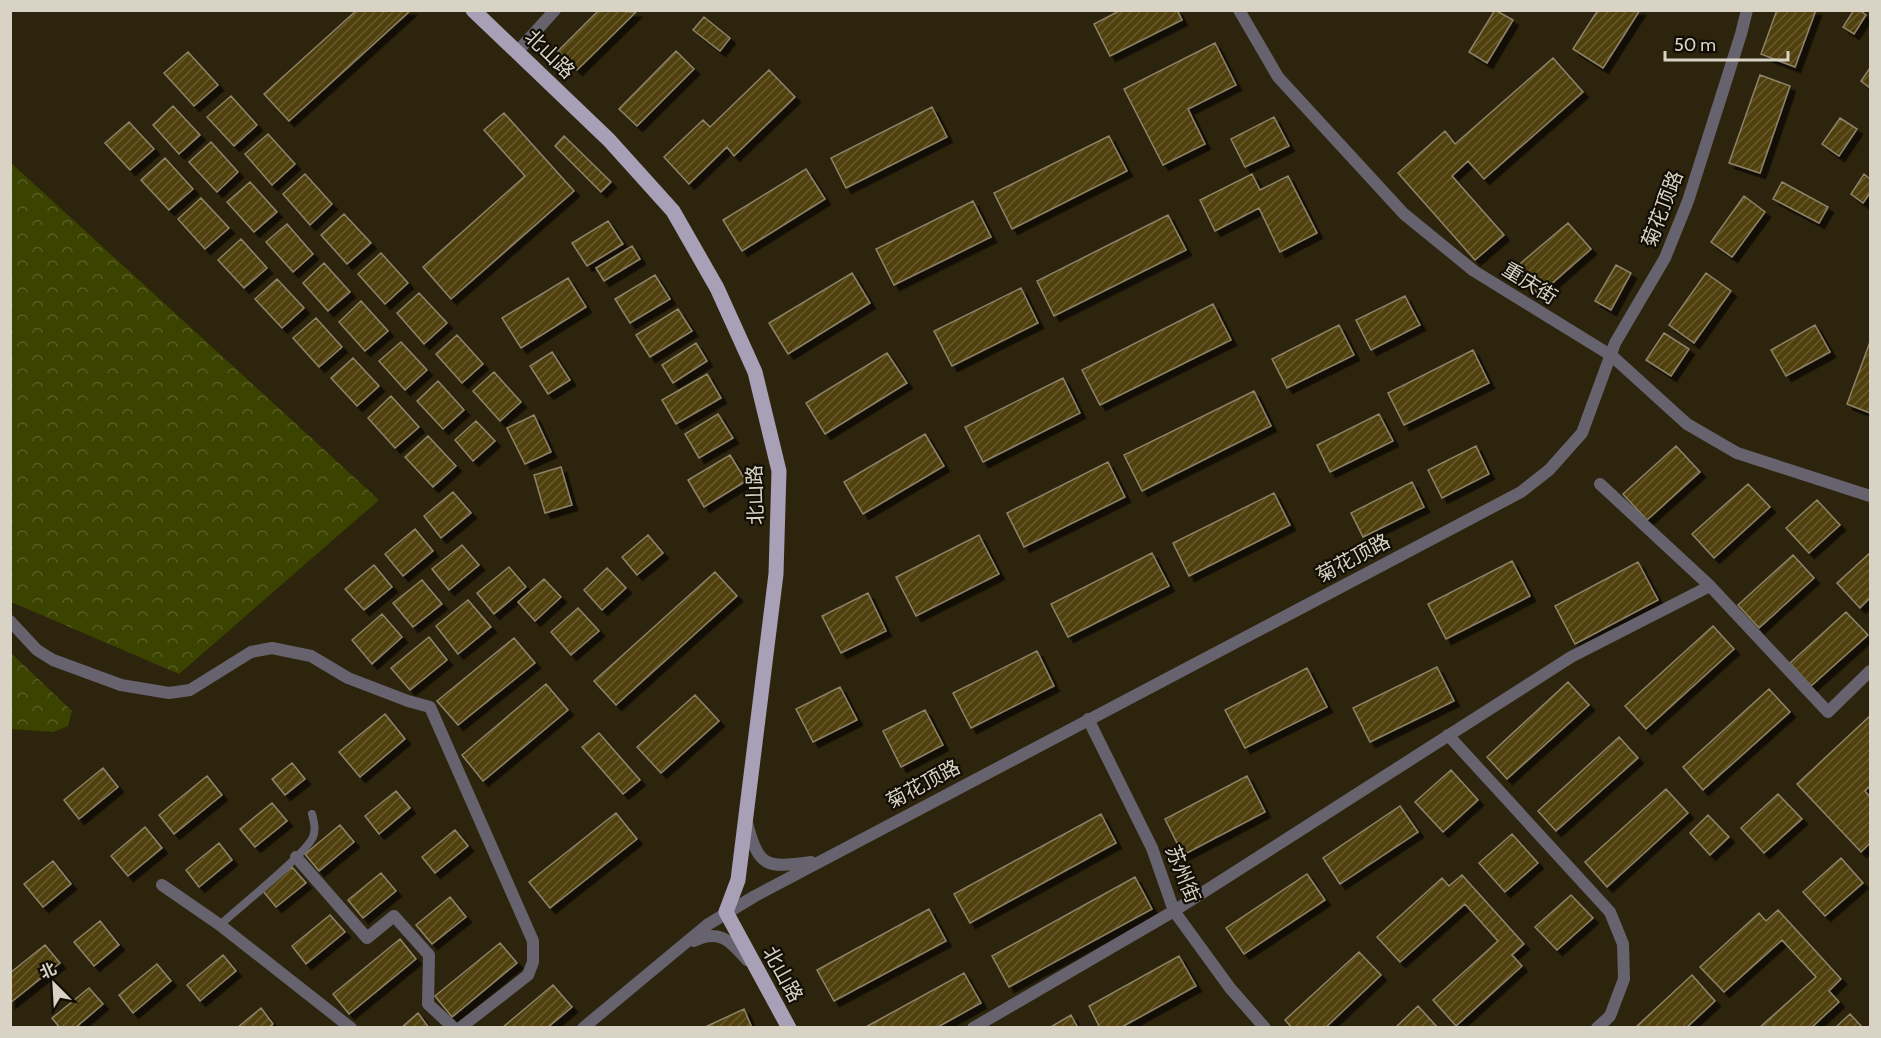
<svg xmlns="http://www.w3.org/2000/svg" width="1881" height="1038" viewBox="0 0 1881 1038" font-family="Cabin,'Noto Sans SC',sans-serif">
<style>
.forest{fill:url(#forest-crowns)}
.building{fill:url(#building-hatch);stroke:#8d8369;stroke-width:1.5;filter:url(#shadow)}
.lines{fill:none;stroke-linecap:round;stroke-linejoin:round}
.service{stroke:#66636e;stroke-width:8}
.minor{stroke:#66636e;stroke-width:12}
.tertiary{stroke:#66636e;stroke-width:12}
.primary{stroke:#a8a0b7;stroke-width:15}
.labels{text-anchor:middle;dominant-baseline:central;stroke-width:4.5;stroke-linejoin:round;paint-order:stroke}
.street-label{font-size:20px;fill:#d8d3c5;stroke:#120e05}
</style>
<defs>
<pattern id="forest-crowns" width="20" height="18" patternUnits="userSpaceOnUse" patternTransform="scale(1.5)"><rect width="20" height="18" fill="#3b4300"/><path d="M2 6a3 3 0 1 1 6 0M12 15a3 3 0 1 1 6 0" fill="none" stroke="#575d24"/></pattern>
<pattern id="building-hatch" width="6" height="6" patternUnits="userSpaceOnUse" patternTransform="scale(1.5)"><rect width="6" height="6" fill="#4f3f0d"/><path d="M-1 1l2-2M0 6l6-6M5 7l2-2" fill="none" stroke="#685a2f"/></pattern>
<filter id="shadow"><feDropShadow dx="5.5" dy="5.5" stdDeviation="0" flood-color="#0009"/></filter>
</defs>
<rect width="100%" height="100%" fill="#2d240d"/>
<path class="forest" d="M10 162 379 500 179 674 11 602Z
M10 652 72 711 68 726 53 732 11 729Z"/>
<path class="building" d="M357 10H411L289 121 264 94Z
M599 10 636 12 577 70 558 51Z
M1121 10H1177L1182 20 1110 56 1094 24Z
M1495 10 1513 20 1487 63 1469 52Z
M1598 10H1640L1603 68 1573 49Z
M1777 10H1816L1795 67 1761 54Z
M1854 10H1859L1866 15 1854 34 1843 27Z
M704 17 730 38 720 51 693 30Z
M1215 43 1236 85 1188 109 1205 144 1163 165 1124 89Z
M676 51 694 69 637 126 619 109Z
M188 52 218 85 194 106 164 73Z
M1553 58 1583 92 1484 179 1468 161 1452 176 1504 235 1475 260 1398 173 1445 131 1455 144Z
M1870 68V88L1861 81Z
M769 70 795 97 734 156 727 147 689 184 664 157 703 120 710 127Z
M1760 75 1790 86 1760 173 1729 163Z
M231 96 257 125 234 146 207 117Z
M173 106 200 135 179 154 153 125Z
M932 107 947 137 846 188 831 158Z
M504 113 574 191 451 299 423 267 525 176 484 130Z
M1274 117 1289 146 1245 167 1231 139Z
M1840 118 1857 129 1839 156 1822 144Z
M129 122 154 149 130 170 105 143Z
M268 134 295 164 272 185 245 154Z
M564 136 611 182 601 192 555 146Z
M1109 136 1127 171 1012 229 994 193Z
M211 142 238 172 217 192 189 162Z
M165 158 193 189 169 210 141 180Z
M806 169 825 199 742 251 723 220Z
M305 174 332 204 310 225 283 194Z
M1252 174 1260 190 1288 176 1317 233 1280 252 1259 208 1215 231 1200 200Z
M1864 174 1870 179V193L1863 203 1851 194Z
M250 182 277 212 254 232 227 202Z
M1782 182 1828 207 1819 223 1773 199Z
M1744 196 1765 212 1732 257 1711 242Z
M201 198 229 228 205 249 178 219Z
M973 201 991 237 894 285 876 249Z
M344 214 371 243 347 264 321 235Z
M1168 215 1186 250 1054 316 1037 281Z
M608 221 623 244 587 266 572 243Z
M1568 223 1591 249 1539 295 1515 268Z
M287 224 313 254 293 272 266 242Z
M241 239 267 268 244 288 218 260Z
M632 246 640 259 604 281 596 268Z
M381 253 408 283 385 304 358 274Z
M324 263 350 292 328 311 303 283Z
M1616 265 1631 273 1611 310 1595 301Z
M852 273 870 303 788 354 769 323Z
M1706 273 1731 291 1694 343 1669 325Z
M655 275 670 299 630 323 615 299Z
M568 278 586 307 521 348 502 318Z
M277 279 304 308 282 328 255 299Z
M1021 288 1038 323 952 366 934 331Z
M419 293 447 323 424 344 397 313Z
M1405 296 1420 325 1371 350 1356 320Z
M361 301 388 331 365 351 339 322Z
M1213 304 1231 340 1100 405 1082 370Z
M678 309 692 331 650 357 636 335Z
M316 318 342 347 319 367 293 338Z
M1339 325 1354 355 1287 388 1272 359Z
M1815 325 1830 352 1786 376 1771 350Z
M1664 333 1689 349 1671 376 1646 360Z
M457 335 483 364 462 383 436 354Z
M401 342 427 370 405 390 379 361Z
M1870 342V413L1847 404Z
M696 343 707 361 673 383 662 365Z
M1473 350 1489 383 1404 425 1388 393Z
M552 352 570 380 548 394 530 366Z
M887 353 907 383 825 434 806 403Z
M353 358 379 386 357 406 331 378Z
M494 372 521 402 500 421 473 391Z
M707 374 721 398 676 424 662 400Z
M1063 378 1080 413 983 462 965 427Z
M438 381 464 410 443 429 417 401Z
M1254 391 1271 426 1142 491 1124 455Z
M391 396 419 427 395 448 368 418Z
M718 414 733 438 699 458 685 434Z
M1379 414 1393 441 1330 472 1317 445Z
M534 415 551 452 525 464 507 428Z
M476 421 495 441 473 461 455 440Z
M925 434 944 466 863 514 844 482Z
M428 436 456 466 433 487 405 457Z
M1476 446 1489 474 1442 498 1428 470Z
M1676 446 1700 472 1647 520 1623 494Z
M730 455 746 481 704 507 688 480Z
M1108 462 1125 497 1024 547 1007 513Z
M561 467 572 505 545 513 534 475Z
M1412 482 1424 507 1363 537 1351 513Z
M1748 484 1770 507 1714 558 1692 534Z
M453 492 471 513 441 538 424 516Z
M1274 493 1290 525 1189 576 1173 543Z
M1817 500 1840 525 1809 553 1786 528Z
M415 529 433 551 403 576 385 554Z
M648 535 663 553 637 575 622 557Z
M979 535 999 574 916 616 896 577Z
M462 545 479 565 449 590 432 569Z
M1152 553 1169 586 1068 637 1051 604Z
M1870 553V598L1860 608 1837 583Z
M1793 555 1814 578 1759 628 1738 605Z
M1512 561 1530 596 1446 639 1428 604Z
M1638 562 1658 600 1575 644 1555 606Z
M374 565 392 587 364 610 345 589Z
M509 567 526 587 494 614 477 593Z
M607 568 626 588 602 610 584 590Z
M715 572 737 596 616 705 594 681Z
M544 579 561 597 535 621 518 602Z
M422 580 442 604 413 627 393 603Z
M868 593 886 631 841 653 822 616Z
M468 600 491 627 458 654 436 626Z
M578 608 599 631 571 655 551 632Z
M1846 612 1868 635 1811 686 1790 663Z
M382 614 402 637 372 664 352 640Z
M1713 626 1734 649 1646 729 1625 706Z
M429 637 447 660 410 690 391 668Z
M514 638 535 663 458 725 437 701Z
M1037 651 1054 686 971 728 953 693Z
M1437 667 1454 701 1370 742 1353 708Z
M1307 668 1327 707 1245 748 1225 710Z
M1568 682 1589 705 1507 779 1487 757Z
M546 684 568 710 483 781 462 755Z
M840 687 857 720 813 742 796 709Z
M1769 689 1790 712 1703 790 1683 767Z
M695 695 719 721 661 773 637 747Z
M925 710 943 745 901 767 883 731Z
M385 714 405 739 360 777 339 752Z
M1870 716V786L1865 791 1870 797V843L1861 852 1797 784Z
M599 733 640 780 623 794 582 747Z
M1619 737 1638 758 1556 831 1538 811Z
M292 763 305 779 285 795 272 779Z
M103 768 118 787 79 819 64 800Z
M1451 770 1478 800 1443 832 1415 802Z
M207 776 222 795 174 834 159 815Z
M1247 776 1265 812 1183 855 1165 819Z
M1666 789 1688 813 1607 887 1585 862Z
M396 791 410 808 379 834 365 816Z
M1778 794 1802 819 1764 853 1741 828Z
M272 803 287 821 255 847 240 829Z
M1400 806 1418 832 1340 884 1323 858Z
M616 813 637 839 550 908 529 882Z
M1101 814 1116 843 970 923 954 894Z
M1708 815 1729 837 1710 855 1690 833Z
M340 825 354 842 319 871 305 854Z
M145 827 162 848 128 876 111 856Z
M455 830 468 846 435 873 422 857Z
M1512 834 1538 863 1505 892 1479 863Z
M219 843 232 860 199 887 186 870Z
M1841 858 1863 883 1825 916 1803 892Z
M53 861 71 884 43 907 24 884Z
M292 867 306 883 276 907 263 891Z
M381 873 396 891 363 918 348 900Z
M1307 874 1325 900 1244 954 1226 928Z
M1462 875 1524 944 1512 955 1522 966 1456 1026 1433 1000 1498 941 1465 904 1400 962 1377 937 1442 878 1449 886Z
M1135 877 1152 909 1009 987 992 956Z
M1571 895 1593 918 1557 950 1535 927Z
M450 897 466 917 432 944 416 925Z
M929 909 946 941 834 1001 817 970Z
M1778 910 1841 979 1829 991 1839 1002 1811 1028H1759L1816 977 1782 940 1724 992 1700 967 1759 913 1766 921Z
M330 915 345 932 306 964 292 946Z
M100 921 119 945 94 966 74 942Z
M400 939 416 959 349 1014 333 994Z
M500 943 517 963 452 1017 435 996Z
M45 945 60 963 10 1003V973Z
M1359 952 1381 975 1325 1028H1292L1285 1020Z
M223 955 236 971 200 1001 187 985Z
M1179 956 1196 986 1120 1028H1100L1089 1006Z
M157 964 171 981 133 1013 119 995Z
M964 973 981 1003 936 1028H864Z
M1692 975 1715 1001 1686 1028H1635Z
M553 985 572 1007 547 1028H502Z
M89 988 103 1004 75 1028H60L52 1018Z
M1418 1006 1438 1028H1395Z
M261 1008 273 1024 269 1028H237Z
M744 1009 752 1028H703Z
M418 1013 429 1028H401Z
M1850 1014 1863 1028H1835Z
M1071 1015 1078 1028H1049Z"/>
<g class="lines">
<path class="service" d="M220 925C238 908 305 855 313 837 316 829 314 822 312 814"/>
<path class="minor" d="M1239 10 1278 77 1404 214 1474 271 1612 356 1687 424 1737 453 1870 496
M517 52 555 10
M1600 484 1710 586 1828 712 1870 671
M10 621 37 650 53 660 121 685 169 693 190 690 251 652 272 648 311 656 348 678 408 701 430 707 533 941V962L528 975 460 1028
M1088 719 1152 848 1174 911 1230 988 1265 1028
M1448 735 1610 912 1623 944 1624 979 1610 1016 1597 1028
M296 857 367 938 394 916 429 955 428 1004 454 1028
M162 885 220 925 351 1028
M973 1028 1174 911 1571 657 1710 586"/>
<path class="tertiary" d="M747 823C759 868 766 868 811 862
M694 941C720 928 731 942 747 960
M583 1028 707 925 755 896 1521 492 1549 470 1582 433 1615 343 1665 258 1688 201 1741 34 1747 10"/>
<path class="primary" d="M473 10 609 140 673 211 717 288 755 372 779 471 776 574 738 880 726 912 789 1028"/>
</g>
<g class="labels">
<g class="street-label">
<text transform="translate(550 54) rotate(44)">北山路</text>
<text transform="translate(1662 209) rotate(-69)">菊花顶路</text>
<text transform="translate(1530 283) rotate(32)">重庆街</text>
<text transform="translate(755 495) rotate(-92)">北山路</text>
<text transform="translate(1353 558) rotate(-28)">菊花顶路</text>
<text transform="translate(923 784) rotate(-28)">菊花顶路</text>
<text transform="translate(1183 874) rotate(68)">苏州街</text>
<text transform="translate(783 974) rotate(61)">北山路</text>
</g>
</g>
<rect width="1881" height="1038" fill="none" stroke="#d8d3c5" stroke-width="24"/>
<g transform="translate(54 984) rotate(336)" stroke="#120e05" stroke-width="4.5" paint-order="stroke">
<path d="M0-4.5L10 22L0 15L-10 22Z" fill="#d8d3c5"/>
<text y="-9" font-size="16" font-weight="bold" text-anchor="middle" fill="#d8d3c5">北</text>
</g>
<path d="M1665 51v9h123v-9" fill="none" stroke="#d8d3c5" stroke-width="3"/>
<text x="1674" y="51" font-size="18" fill="#d8d3c5" stroke="#120e05" stroke-width="4.5" paint-order="stroke">50 m</text>
</svg>
